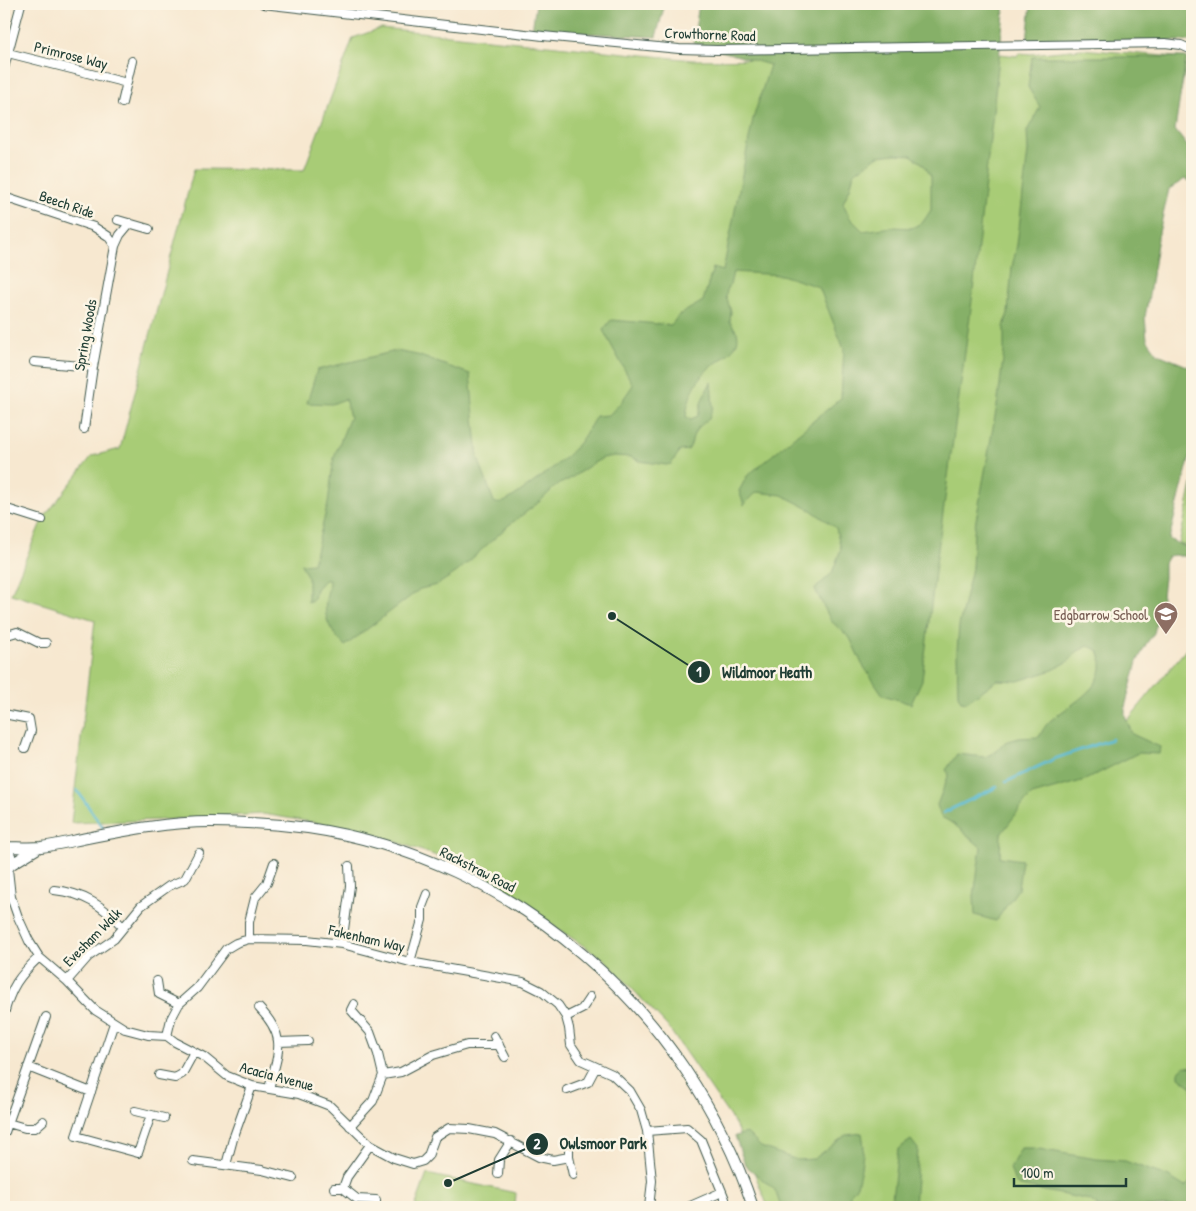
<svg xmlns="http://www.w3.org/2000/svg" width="1196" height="1211" viewBox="0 0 1196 1211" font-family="'Patrick Hand',sans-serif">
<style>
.green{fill:#a8cc76;stroke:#648455}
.forest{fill:#86b067;stroke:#52764e;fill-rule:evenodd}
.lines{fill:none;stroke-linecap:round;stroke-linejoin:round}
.stream{stroke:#56bad4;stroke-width:2.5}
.minor-casing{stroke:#3f574b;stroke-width:10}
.major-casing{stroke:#3f574b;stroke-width:12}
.minor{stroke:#fff;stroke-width:8}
.major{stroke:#fff;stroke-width:10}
.labels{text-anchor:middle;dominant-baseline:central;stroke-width:5;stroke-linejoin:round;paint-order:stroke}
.street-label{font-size:15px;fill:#1f3d34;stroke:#fcf5e5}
.education-label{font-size:15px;fill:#785e54;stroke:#fcf5e5;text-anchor:end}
.leader{fill:none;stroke:#1f3d34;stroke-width:2}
.callout-dot{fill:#1f3d34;stroke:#fcf5e5;stroke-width:2}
.mark-label{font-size:15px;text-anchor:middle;font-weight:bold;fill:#fff}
.callout-label{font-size:16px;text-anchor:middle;font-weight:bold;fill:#1f3d34;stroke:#fcf5e5;stroke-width:5;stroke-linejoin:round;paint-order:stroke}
</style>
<rect width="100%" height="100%" fill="#fcf5e5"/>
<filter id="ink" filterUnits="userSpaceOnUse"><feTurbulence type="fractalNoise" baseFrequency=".02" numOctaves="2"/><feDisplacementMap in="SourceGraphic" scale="10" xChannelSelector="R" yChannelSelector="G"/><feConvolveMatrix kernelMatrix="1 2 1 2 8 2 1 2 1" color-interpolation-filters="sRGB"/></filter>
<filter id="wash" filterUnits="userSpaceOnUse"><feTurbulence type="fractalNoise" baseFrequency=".0096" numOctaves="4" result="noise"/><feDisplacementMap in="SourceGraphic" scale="20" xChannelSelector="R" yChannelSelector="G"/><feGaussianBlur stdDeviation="1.12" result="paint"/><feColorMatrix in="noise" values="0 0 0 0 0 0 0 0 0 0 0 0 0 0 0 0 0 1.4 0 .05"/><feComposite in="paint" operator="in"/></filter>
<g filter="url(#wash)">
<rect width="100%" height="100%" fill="#f7e8d0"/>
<path class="green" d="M381 28 693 60 999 56 1000 54 1017 56 1019 53 1031 54 1081 49 1188 58 1157 204 1131 308 1113 738 1192 642V1207H768L735 1124 668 1027 605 960 462 865 366 831 263 814 160 820 71 823 95 620 11 594 42 520 92 456 120 449 194 169 304 170 353 38Z
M1192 484V547L1179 544Z
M427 1174 516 1193 515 1207H415Z"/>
<path class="forest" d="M536 4H665L656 37 532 30Z
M699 4H1005L971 309 936 564 922 680 911 704 883 695 862 664 850 638 831 621 815 589 832 573 841 549 836 528 811 510 782 495 757 492 744 505 739 491 747 476 841 398 844 349 819 287 781 275 733 272 730 285 727 290 726 297 731 311 730 322C732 325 735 329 737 332 743 350 716 361 707 370 694 384 688 398 686 417L691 419 698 416 702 400 711 382 713 407 709 419C704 423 696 428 694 434 691 441 693 443 688 450L680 451 671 464 666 465 640 461 631 457 614 456 603 458 592 464 568 480 557 485 538 503 509 525 457 572 437 585 420 589 345 646C332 633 323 620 326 600 327 593 329 588 329 580H324L316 589 314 599 308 602V578L301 564 313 563 328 503 334 457 350 417 345 399 332 404 307 403 317 370 396 351 417 355 470 374 478 458 494 502C496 503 499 504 501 503 509 502 566 459 572 451 582 441 589 428 596 416L609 415 622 401 633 385 603 330 611 320 671 325 679 315 703 301 713 268 723 271 753 119 770 65 693 43ZM895 154 911 155 923 164 931 176V210L923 222 912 228 892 227 863 231 850 218 843 203 850 188 854 173 878 156Z
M1031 4H1192V37L1191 41H1027Z
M1032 57H1186L1175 130 1192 152V182L1185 179 1169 189 1158 237 1149 295 1145 317 1147 339 1158 354 1192 368V448L1169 539 1192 550V557L1173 555 1167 558 1164 563V578L1161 605 1154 633 1146 644 1137 662 1125 707V715L1132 734 1160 747 1159 754 1138 753 1085 780 1032 795 1025 802 1001 834 1000 857 1022 860 1018 889 996 921 975 915 974 896 981 847C967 836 957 824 941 817L937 805 949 774 946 770 957 754 985 757 997 751 1005 742 1019 738 1039 737C1042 732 1045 725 1050 721 1072 702 1113 686 1098 650L1088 646 1078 651 1069 661 1053 670 1018 681 997 680 967 702 961 701 958 695 957 651 959 626 972 568 974 531 998 400 1004 351V327L1008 313 1012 267 1017 245 1028 151 1027 131 1040 107 1028 87Z
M1185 1066 1192 1067V1087L1179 1077V1071Z
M747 1133 761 1147 797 1160 814 1159 846 1135 862 1133 864 1146 861 1168 857 1186 850 1194V1207H781L775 1190 745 1165 735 1136Z
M911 1140 918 1149 914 1207H891L898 1149Z
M1021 1148H1033L1096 1159 1125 1161 1169 1177 1185 1187 1192 1180V1207H1099L1090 1200 1020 1186 1015 1183 1010 1168Z"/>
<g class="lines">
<path class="stream" d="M1006 782 1054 759 1112 739
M77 790 103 828
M943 813 997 787"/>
</g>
</g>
<g filter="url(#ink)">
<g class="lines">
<defs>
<path id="minor" d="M263 4 543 36 679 49 717 50 1165 43 1181 45 1192 50
M4 52 127 83
M4 68 21 4
M122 103 132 61
M4 197 94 227 108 236 115 246
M118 220 149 229
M34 362 93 367
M84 429 93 367 115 246 120 235 130 223
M4 508 42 520
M4 636 17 632 39 643H46
M4 714 29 719 31 731 25 748
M8 869 11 897 18 917 29 941 39 957 67 981 95 1010 125 1029 148 1035 167 1036 175 1042 204 1057 227 1076 252 1086 299 1094 330 1106 370 1145 394 1158 413 1164 423 1161 428 1156 435 1137 449 1128 469 1129 495 1134 539 1157 553 1160 569 1157V1145
M54 890C84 893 103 906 123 927
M249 939V922L255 898 267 883 274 863
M342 944 350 886 349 866
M410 962 422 920V907L427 894
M67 981 88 957 114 939 141 906 169 886 185 879 199 853
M157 981 159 994 179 1004
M259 1008C288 1038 278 1052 269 1089
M4 1014C11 987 19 976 39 957
M566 1017 582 1009 590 997
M114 1023 76 1136 138 1153 151 1115
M167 1036 171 1019 179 1004 197 988 226 949 236 943 249 939 307 940 342 944 410 962 523 982 541 991 558 1005 566 1017 569 1028 571 1045 581 1060 612 1074 630 1091 641 1110 647 1131 652 1181 649 1207
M494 1036 505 1057
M278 1042 308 1041
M28 1067 91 1092
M159 1075 175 1078 182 1074 194 1052
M383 1075 401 1072 433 1055 467 1045H499
M567 1090 588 1082 596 1067
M135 1111 164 1118
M8 1123 25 1128H35L43 1121
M350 1126 373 1101 383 1075 378 1054 370 1032 351 1010 354 1004
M647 1131 687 1128 701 1140 725 1199
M5 1132 46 1017
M569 1157 573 1175
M193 1161 262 1170 293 1178
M226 1165 233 1139 252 1086
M498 1174 499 1160 511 1141
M334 1188H343L357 1199 376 1200V1207
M343 1188 347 1177 370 1145
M688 1207 722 1192"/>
<path id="major" d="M4 847C17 847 29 848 41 847 57 845 72 841 87 838 128 830 169 822 211 822 243 822 276 824 308 828 515 858 687 1010 753 1207
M4 847C13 855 13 865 4 873
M10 865 38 848"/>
</defs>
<use href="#minor" class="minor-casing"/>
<use href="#major" class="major-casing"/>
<use href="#minor" class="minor"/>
<use href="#major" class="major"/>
</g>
</g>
<defs>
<symbol id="school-pin" viewBox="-11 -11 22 30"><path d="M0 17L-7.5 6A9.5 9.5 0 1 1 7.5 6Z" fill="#8d6e63" stroke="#fcf5e5"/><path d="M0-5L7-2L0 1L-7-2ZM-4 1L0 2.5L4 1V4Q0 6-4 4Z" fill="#fff"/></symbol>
</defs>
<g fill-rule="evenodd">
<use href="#school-pin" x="1152" y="600" width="28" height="38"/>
</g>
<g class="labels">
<g class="street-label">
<text transform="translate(710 34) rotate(2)">Crowthorne Road</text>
<text transform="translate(71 55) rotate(14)">Primrose Way</text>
<text transform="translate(67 204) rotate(19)">Beech Ride</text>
<text transform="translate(85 335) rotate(-80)">Spring Woods</text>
<text transform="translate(478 869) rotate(27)">Rackstraw Road</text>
<text transform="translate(92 937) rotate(-45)">Evesham Walk</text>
<text transform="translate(367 938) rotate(13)">Fakenham Way</text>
<text transform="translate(277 1076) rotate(15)">Acacia Avenue</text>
</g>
<g class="education-label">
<text x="1148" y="614">Edgbarrow School</text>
</g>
</g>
<path class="leader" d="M612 616L699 672M448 1183L537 1144"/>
<g class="callout-dot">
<circle cx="612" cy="616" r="5"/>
<circle cx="448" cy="1183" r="5"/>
<circle cx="699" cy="672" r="12"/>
<circle cx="537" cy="1144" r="12"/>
</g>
<g class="mark-label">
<text x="699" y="677">1</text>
<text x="537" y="1149">2</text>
</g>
<g class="callout-label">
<text x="767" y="678">Wildmoor Heath</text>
<text x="603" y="1149">Owlsmoor Park</text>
</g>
<rect width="1196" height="1211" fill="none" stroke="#fcf5e5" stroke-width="20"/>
<path d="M1014 1178v8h112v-8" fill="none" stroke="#1f3d34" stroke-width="2.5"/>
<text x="1021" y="1178" font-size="15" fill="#1f3d34" stroke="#fcf5e5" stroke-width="4" paint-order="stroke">100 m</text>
</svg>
